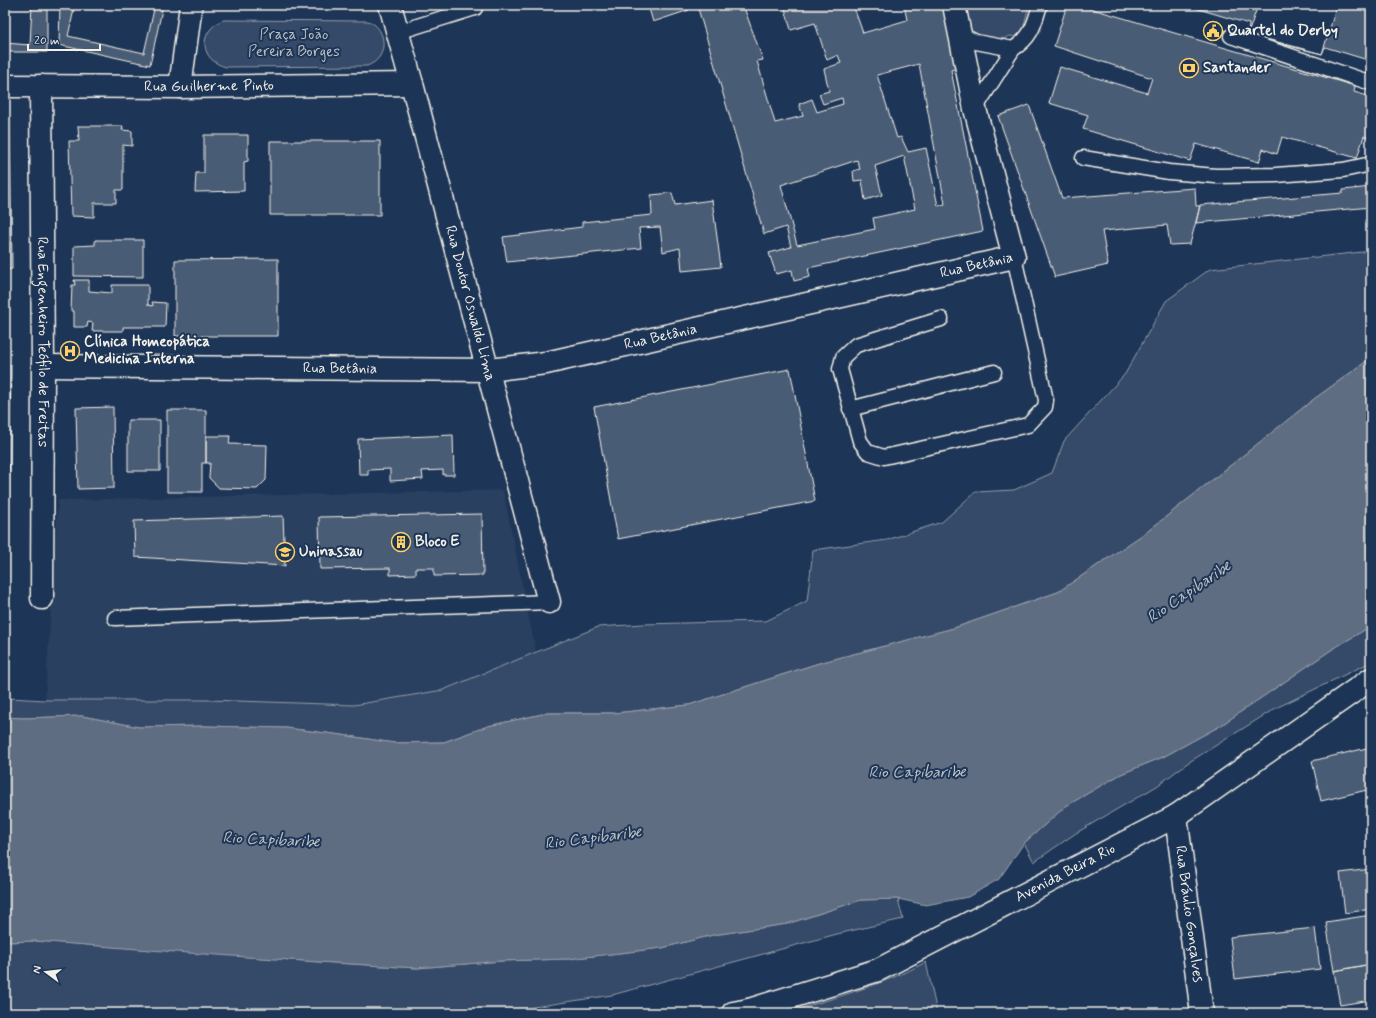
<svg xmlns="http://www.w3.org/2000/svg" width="1376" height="1018" viewBox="0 0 1376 1018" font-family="Mynerve,sans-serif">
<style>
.built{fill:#2a4060}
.green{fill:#354a67;stroke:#949ea8}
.water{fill:#5e6d82;stroke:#9aa2ab}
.building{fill:#485b74;stroke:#f4f1e8;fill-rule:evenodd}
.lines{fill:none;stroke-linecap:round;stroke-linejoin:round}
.lane-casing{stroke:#f4f1e8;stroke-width:17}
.street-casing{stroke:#f4f1e8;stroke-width:25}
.secondary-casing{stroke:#f4f1e8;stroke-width:25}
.lane{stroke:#1d3557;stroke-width:14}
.street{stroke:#1d3557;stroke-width:22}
.secondary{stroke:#1d3557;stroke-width:22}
.labels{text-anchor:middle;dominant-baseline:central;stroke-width:4;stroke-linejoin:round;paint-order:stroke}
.poi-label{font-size:15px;font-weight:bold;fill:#f4f1e8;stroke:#1d3557;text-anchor:start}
.park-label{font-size:15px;fill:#bbbfc1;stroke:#1d3557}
.street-label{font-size:15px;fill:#f4f1e8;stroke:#1d3557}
.water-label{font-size:16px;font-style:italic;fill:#c0c3c4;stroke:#1d3557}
</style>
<rect width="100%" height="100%" fill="#1d3557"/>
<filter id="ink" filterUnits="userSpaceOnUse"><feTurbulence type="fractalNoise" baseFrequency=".025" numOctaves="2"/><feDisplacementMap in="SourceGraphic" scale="8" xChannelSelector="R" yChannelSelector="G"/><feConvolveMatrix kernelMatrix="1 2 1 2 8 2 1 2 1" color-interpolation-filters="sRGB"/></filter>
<g filter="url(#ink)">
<path class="built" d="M503 490 536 652 443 690 354 705 45 700 58 500Z"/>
<path class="green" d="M961 5H1029L1021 38 1010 36 999 41 972 36Z
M223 20 368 21C382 26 387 43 380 56 377 61 372 64 367 66L226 67C199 60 198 31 223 20Z
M1371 251V358L1314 399 1148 531 1058 592 954 628 819 663 689 705 615 713H547L488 726 444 742 394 743 342 735 286 728 205 726 139 727 82 716 24 718 5 717V696L9 698 45 700H208L354 705 443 690 598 627 643 624 766 621 807 601 813 550 887 540 942 522 975 492 1014 490 1052 473 1064 441 1125 374 1166 301 1210 269Z
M1371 626V662L1276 708 1186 764 1157 786 1076 833 1034 862 1024 843 1066 806 1121 774 1163 757 1220 726 1331 650Z
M898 899 903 919 837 934 612 995 501 1012 484 1013H156L5 1008V942L35 941 319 962 417 968 501 961 568 959 662 948 713 935 787 924 861 900Z
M926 962 937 1013H787C834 997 882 986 926 962Z"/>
<path class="water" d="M1371 358V626L1331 650 1220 726 1163 757 1121 774 1066 806 1024 843 999 879 968 897 926 905 898 899 861 900 787 924 713 935 662 948 568 959 501 961 417 968 319 962 189 953 35 941 5 942V717L24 718 82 716 139 727 205 726 286 728 342 735 394 743 444 742 488 726 547 713H615L689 705 819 663 954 628 1058 592 1148 531 1314 399Z"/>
<path class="building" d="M5 5H47V52H5Z
M6 5H32L30 45 5 43Z
M60 5H163L150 65 59 45Z
M75 5H155L144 53 68 36Z
M648 5H688L689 10 653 22Z
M697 5H743L763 60 757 61 775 123 803 116 799 104 812 99 817 112 843 104 842 98 823 104 819 94 829 91 824 69 841 63 838 55 827 60 815 23 791 30 784 5H853L863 33 907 20 904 5H948L961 67 951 70 983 231 808 268 810 277 794 281 792 270 776 274 769 253 791 247 786 227 764 234ZM919 64 945 204 938 206 926 148 908 152 901 137 897 138 877 75ZM904 156 915 209 873 218 875 229 797 245 781 185 857 160 860 169 853 171 854 181 862 180 865 200 882 195 875 166Z
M1067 5H1079L1355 86 1354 92 1371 97V138L1364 136 1357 158 1282 137 1277 154 1263 149 1259 162 1196 144 1190 161 1083 129 1088 115 1049 103 1060 67 1147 93 1152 78 1054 46Z
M1185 5H1371V61L1325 47 1322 54 1285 45 1248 34 1249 24Z
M1258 5H1337L1322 54 1248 34Z
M1029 105 1062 198 1195 188 1196 206H1200L1190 244 1170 245 1167 225 1102 231 1108 265 1055 277 998 116Z
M10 118 12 269 5 270V119Z
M78 126H123L122 130 132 131V146L123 145V190H116V203H94V217L71 216 69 141H79Z
M204 135H248V161L244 162V191L195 192 196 173H204Z
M270 141H380V215H270Z
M1371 187V207L1196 223 1200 205 1343 193V190Z
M672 193 675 205 712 200 721 267 682 271 680 248 663 252 660 227 639 228 641 248 507 262 503 237 582 227V222L652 215 651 195Z
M95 240H143V277L74 276V246L95 245Z
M278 259V336H175V260Z
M74 280H89V291L112 293V285H148V305L153 306 152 302 166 303 165 327H123V331H92L93 323 88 322 87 327H74V311H71L72 285H75Z
M5 365H11L8 585H5Z
M790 369 815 501 618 539 594 407Z
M113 407 114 488 78 489 76 408Z
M167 410H206V463H202V492H167Z
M128 420H160V471H128Z
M453 435 454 475H443V470L422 471 423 479 390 481V469L368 470V475H359L358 439Z
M206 436H230L229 444 267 445 266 480 257 489 219 488 209 478 210 463H206Z
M482 514 483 575 434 576V568H416V574L390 575V568L320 569 319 517Z
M283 516 285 566 135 557 134 521Z
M1371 747V789L1321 801 1312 761Z
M1371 869V909L1345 913 1340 873Z
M1371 915V964L1334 971 1326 922Z
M1315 928 1320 969 1235 979 1230 937Z
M1371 964V1000L1340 1005 1334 971Z"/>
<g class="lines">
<defs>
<path id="lane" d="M398 32 475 8
M960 34 976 42 1013 49
M1231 36 1371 83
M975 109 1013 49C1032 37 1034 25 1040 5
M1083 158 1169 172 1216 176 1276 175 1343 170 1371 164
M941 319 856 345 843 357 840 369 860 441 868 452 884 457 1028 425 1045 407 1046 400 1014 257
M850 409 994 372
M115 618 549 602"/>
<g id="street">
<path id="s1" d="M412 84 549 602"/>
<path id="s2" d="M41 86 43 366 42 598"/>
<path id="s3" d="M43 366 489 370 546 363 1014 257 975 109 954 5"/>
<path id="s4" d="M1176 816 1202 1013"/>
<path id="s5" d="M749 1010 878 970 1176 816 1371 679"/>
</g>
<g id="secondary">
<path id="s6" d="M5 86 180 87 412 84 390 5"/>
<path d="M180 87 191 5"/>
<path d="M733 1013 749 1010 755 1013"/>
</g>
</defs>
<use href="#lane" class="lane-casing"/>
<use href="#street" class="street-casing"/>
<use href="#secondary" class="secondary-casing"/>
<use href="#lane" class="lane"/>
<use href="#street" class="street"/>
<use href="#secondary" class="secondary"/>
</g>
</g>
<defs>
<symbol id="civic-ring" viewBox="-11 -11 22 22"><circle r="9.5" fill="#1d3557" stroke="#ffd166" stroke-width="1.5"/><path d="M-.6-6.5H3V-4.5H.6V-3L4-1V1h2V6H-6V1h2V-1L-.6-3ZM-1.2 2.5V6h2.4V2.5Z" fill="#ffd166"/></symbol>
<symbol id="bank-ring" viewBox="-11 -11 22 22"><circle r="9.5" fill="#1d3557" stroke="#ffd166" stroke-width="1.5"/><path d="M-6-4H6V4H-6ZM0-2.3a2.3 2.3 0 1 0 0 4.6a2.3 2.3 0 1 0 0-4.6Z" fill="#ffd166"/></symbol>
<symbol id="hospital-ring" viewBox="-11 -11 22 22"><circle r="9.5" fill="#1d3557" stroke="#ffd166" stroke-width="1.5"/><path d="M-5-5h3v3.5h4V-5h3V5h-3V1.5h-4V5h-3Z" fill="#ffd166"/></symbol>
<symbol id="building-ring" viewBox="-11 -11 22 22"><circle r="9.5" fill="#1d3557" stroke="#ffd166" stroke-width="1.5"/><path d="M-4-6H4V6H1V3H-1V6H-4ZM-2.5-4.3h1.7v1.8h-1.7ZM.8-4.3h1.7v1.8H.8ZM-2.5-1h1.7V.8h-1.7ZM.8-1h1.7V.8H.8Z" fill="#ffd166"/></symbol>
<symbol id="university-ring" viewBox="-11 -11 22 22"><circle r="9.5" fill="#1d3557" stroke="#ffd166" stroke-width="1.5"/><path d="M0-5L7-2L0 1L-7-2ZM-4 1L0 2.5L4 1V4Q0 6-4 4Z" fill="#ffd166"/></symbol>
</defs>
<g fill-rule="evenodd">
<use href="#civic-ring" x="1202" y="20" width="22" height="22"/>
<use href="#bank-ring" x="1178" y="57" width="22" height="22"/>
<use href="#hospital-ring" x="59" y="340" width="22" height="22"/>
<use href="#building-ring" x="390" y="531" width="22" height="22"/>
<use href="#university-ring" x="274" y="541" width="22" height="22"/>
</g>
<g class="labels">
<g class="poi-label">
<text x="1227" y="31">Quartel do Derby</text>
<text x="1203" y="68">Santander</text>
<text x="84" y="342">Clínica Homeopática<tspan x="84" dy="17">Medicina Interna</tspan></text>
<text x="415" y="542">Bloco E</text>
<text x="299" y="552">Uninassau</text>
</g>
<g class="park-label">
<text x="294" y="35">Praça João<tspan x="294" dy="17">Pereira Borges</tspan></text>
</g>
<g class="street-label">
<text stroke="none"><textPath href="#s6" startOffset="204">Rua Guilherme Pinto</textPath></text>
<text stroke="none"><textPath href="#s3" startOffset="945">Rua Betânia</textPath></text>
<text stroke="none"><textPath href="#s1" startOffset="227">Rua Doutor Oswaldo Lima</textPath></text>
<text stroke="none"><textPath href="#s3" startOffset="621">Rua Betânia</textPath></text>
<text stroke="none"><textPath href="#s2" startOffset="256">Rua Engenheiro Teófilo de Freitas</textPath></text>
<text stroke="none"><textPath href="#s3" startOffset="297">Rua Betânia</textPath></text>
<text stroke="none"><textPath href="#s5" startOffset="346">Avenida Beira Rio</textPath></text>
<text stroke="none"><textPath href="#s4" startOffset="99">Rua Bráulio Gonçalves</textPath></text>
</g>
<g class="water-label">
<text transform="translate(1189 592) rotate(-34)">Rio Capibaribe</text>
<text x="917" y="772">Rio Capibaribe</text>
<text transform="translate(593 838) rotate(-7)">Rio Capibaribe</text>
<text transform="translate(271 840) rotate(3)">Rio Capibaribe</text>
</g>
</g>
<rect width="1376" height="1018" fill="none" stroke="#1d3557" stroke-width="20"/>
<rect x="10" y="10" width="1356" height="998" fill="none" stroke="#f4f1e8" stroke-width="1.5" filter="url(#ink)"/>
<g transform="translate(46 972) rotate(285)" stroke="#1d3557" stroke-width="3" paint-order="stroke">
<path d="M0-3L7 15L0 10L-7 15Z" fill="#f4f1e8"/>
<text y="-6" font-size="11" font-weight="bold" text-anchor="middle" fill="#f4f1e8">N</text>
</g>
<path d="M28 44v6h72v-6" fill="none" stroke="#f4f1e8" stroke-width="2"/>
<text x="34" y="44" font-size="12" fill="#f4f1e8" stroke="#1d3557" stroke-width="3" paint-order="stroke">20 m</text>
</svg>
